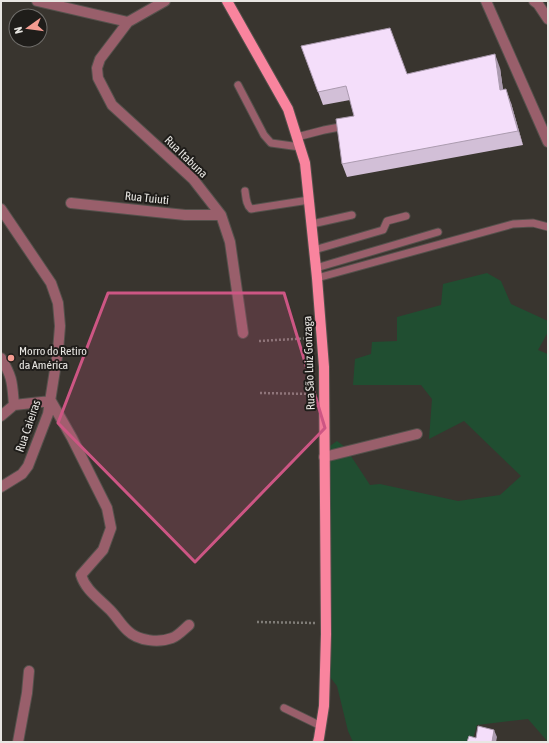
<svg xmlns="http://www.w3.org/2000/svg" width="549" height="743" viewBox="0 0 549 743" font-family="'Asap Condensed',sans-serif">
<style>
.green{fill:#204e31}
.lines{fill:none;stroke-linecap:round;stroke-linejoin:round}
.service-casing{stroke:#55514c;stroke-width:9}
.minor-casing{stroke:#55514c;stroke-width:12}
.primary-casing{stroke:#55514c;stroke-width:12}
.path{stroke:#807d78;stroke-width:2.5;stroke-dasharray:2 2;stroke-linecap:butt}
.service{stroke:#995f6b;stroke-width:7}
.minor{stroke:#995f6b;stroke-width:10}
.primary{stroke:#f9849e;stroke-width:10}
.wall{fill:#d2bfd7}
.shaded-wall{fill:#ab9baf}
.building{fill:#f4defa;stroke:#ab9baf}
.marked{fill:#cd5684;fill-opacity:0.2;stroke:#cd5684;stroke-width:3;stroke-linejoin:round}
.poi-dot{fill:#f59c91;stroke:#1f1d1a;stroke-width:1.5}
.labels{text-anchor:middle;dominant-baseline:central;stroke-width:4;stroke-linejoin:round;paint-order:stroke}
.street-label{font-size:12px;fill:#e8e6e2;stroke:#1f1d1a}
.poi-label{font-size:12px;fill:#e8e6e2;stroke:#1f1d1a;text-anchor:start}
</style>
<rect width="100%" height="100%" fill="#39352f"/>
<path class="green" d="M487 273 501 281 511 304 548 321V332L538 350 548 354V742L528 719 477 725 472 742H353L348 731 337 686 320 664 327 448 337 441 345 447 370 485 380 484 458 501 500 495 521 476 464 421 429 439 432 399 421 385H353L355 359 371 354 372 342 397 341V317L441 305 443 284Z"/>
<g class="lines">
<defs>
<path id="service" d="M238 85 264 135 271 143 300 147
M297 137 324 130 345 126
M245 191C246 197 246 205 251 209L309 200
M312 224 352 215
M314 250 383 230 387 221 406 216
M316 268 438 232
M317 278 513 224 533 223 548 227
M284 708 321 726"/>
<path id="minor" d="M37 1 128 22 165 1
M486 1 548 142
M534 1 538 4 548 19
M128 22 100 59 97 68 98 78 112 105 193 179 221 215 230 242 243 333
M71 203 185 215H221
M1 209 51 283 58 303 60 326 58 351 48 414 28 466 22 474 1 487
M1 358C13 378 12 383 14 405L51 401 72 438 107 508 111 528 103 550 81 575C85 589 98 598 108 608 116 615 120 624 128 631 138 641 159 643 172 638 178 636 184 629 189 625
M1 416 14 405
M324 457 417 434
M18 742 27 693 29 671"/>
<path id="primary" d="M227 1 288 109 305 163 317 278 324 367 326 634 324 706 319 738 318 742"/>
</defs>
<use href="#service" class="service-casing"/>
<use href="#minor" class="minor-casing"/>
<use href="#primary" class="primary-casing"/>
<path class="path" d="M259 341 312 338
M260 393 313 394
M257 622 315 623"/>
<use href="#service" class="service"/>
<use href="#minor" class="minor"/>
<use href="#primary" class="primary"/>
</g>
<path class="wall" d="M301 46 407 74 500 68 503 90 511 103 523 145 347 177 342 164 354 116 350 100 323 105Z"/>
<path class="shaded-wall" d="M495 54 500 68 505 104 500 90Z
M506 89 511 103 523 145 518 131Z
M494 730 497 737 496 742H492Z"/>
<path class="building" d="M390 28 407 74 495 54 500 90 506 89 518 131 342 164 336 119 354 116 346 86 318 92 301 46Z
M478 726 494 730 492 742H467L469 736 476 738Z"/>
<path class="marked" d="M108 293H284L325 428 195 562 58 423Z"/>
<circle class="poi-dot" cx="11" cy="358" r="4"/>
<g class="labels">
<g class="street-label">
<text transform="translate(186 157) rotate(44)">Rua Itabuna</text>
<text transform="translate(147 198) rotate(6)">Rua Tuiuti</text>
<text transform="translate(309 363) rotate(-92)">Rua São Luiz Gonzaga</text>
<text transform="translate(28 426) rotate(-71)">Rua Caieiras</text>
</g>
<g class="poi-label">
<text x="19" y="351">Morro do Retiro<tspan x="19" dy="14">da América</tspan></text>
</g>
</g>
<rect width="549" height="743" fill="none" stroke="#e8e6e2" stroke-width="4"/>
<g transform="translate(28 28) rotate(256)"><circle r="19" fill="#1f1d1a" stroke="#6f6d6a"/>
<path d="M0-3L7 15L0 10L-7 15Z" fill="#f59c91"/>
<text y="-6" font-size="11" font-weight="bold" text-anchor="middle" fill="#e8e6e2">N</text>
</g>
</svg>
